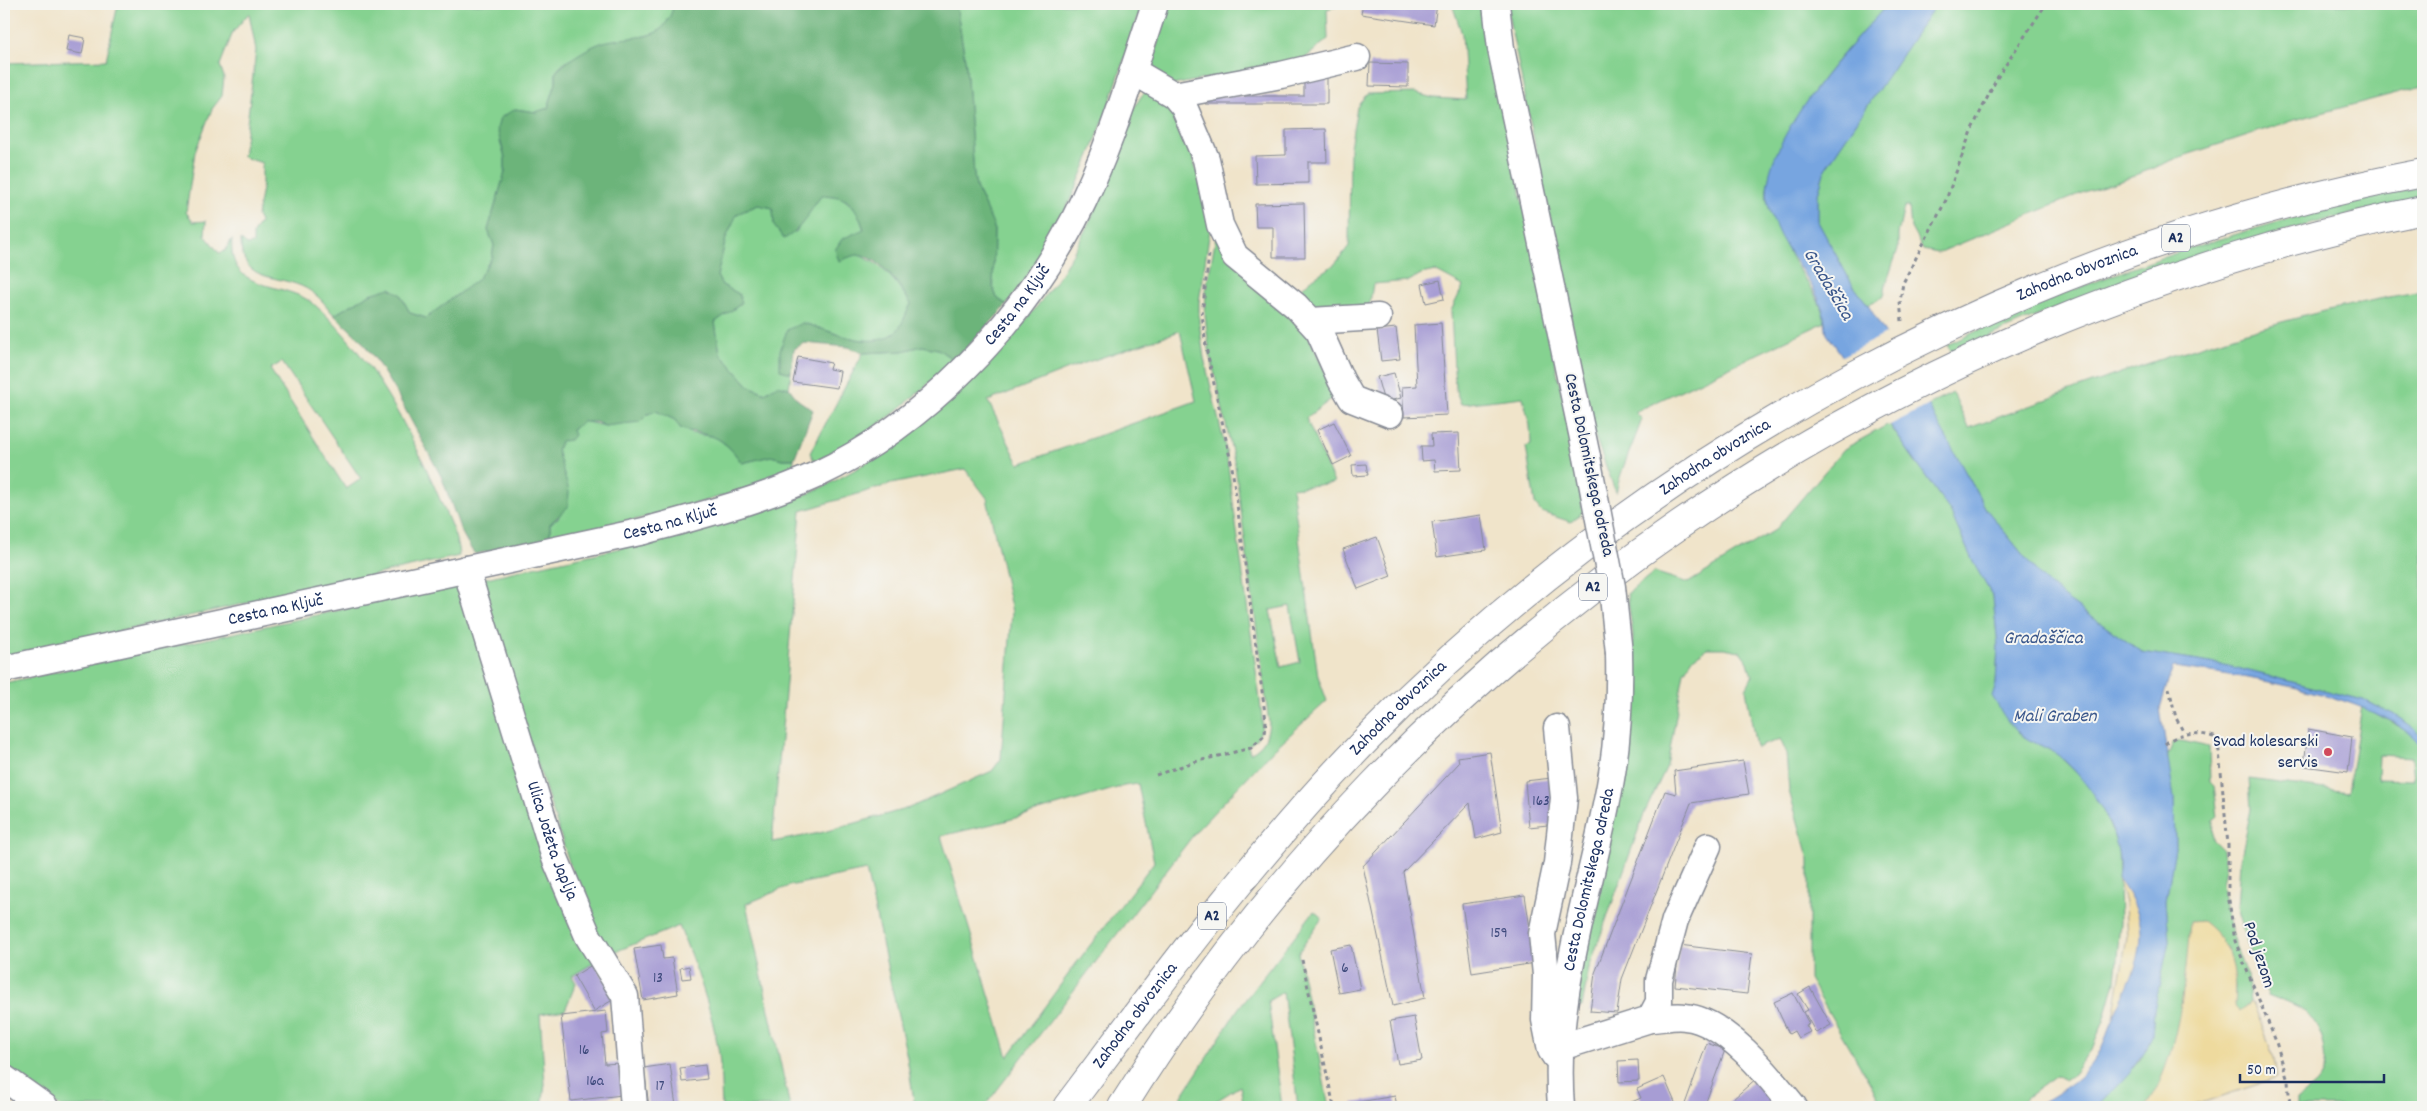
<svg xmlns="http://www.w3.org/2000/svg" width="2427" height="1111" viewBox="0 0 2427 1111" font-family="Dekko,sans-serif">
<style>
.green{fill:#85d290;stroke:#508077;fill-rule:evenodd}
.forest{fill:#6cb47a;stroke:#44726c}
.sand{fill:#eeda9e;stroke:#84847e}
.water{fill:#77a5e0;stroke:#496a9f}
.pier{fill:#f0e4ca}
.building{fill:#a79dd4}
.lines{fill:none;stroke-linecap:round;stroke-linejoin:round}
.minor-casing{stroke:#868a94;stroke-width:29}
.highway-casing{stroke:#868a94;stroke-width:30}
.path{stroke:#868a94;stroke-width:3;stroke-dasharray:4 4;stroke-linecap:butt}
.minor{stroke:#fff;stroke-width:26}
.highway{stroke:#fff;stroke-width:28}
.minor-bridge-casing{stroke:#868a94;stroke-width:29;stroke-linecap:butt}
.minor-bridge{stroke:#fff;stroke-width:26}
.poi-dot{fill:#d1495b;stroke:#f6f6f2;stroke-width:2}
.labels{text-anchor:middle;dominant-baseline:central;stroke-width:4;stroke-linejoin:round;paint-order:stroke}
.number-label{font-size:15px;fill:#3e4a7c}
.shield{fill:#f6f6f2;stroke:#5d6b8a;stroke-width:1}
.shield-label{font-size:16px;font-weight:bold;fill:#1b2f5e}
.street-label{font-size:18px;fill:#1b2f5e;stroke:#f6f6f2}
.poi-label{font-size:18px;fill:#1b2f5e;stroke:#f6f6f2;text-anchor:end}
.water-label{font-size:19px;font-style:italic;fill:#3b588c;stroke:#f6f6f2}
</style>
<rect width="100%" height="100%" fill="#f6f6f2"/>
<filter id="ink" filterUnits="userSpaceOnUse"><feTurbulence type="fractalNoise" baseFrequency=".02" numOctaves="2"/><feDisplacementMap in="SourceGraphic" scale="10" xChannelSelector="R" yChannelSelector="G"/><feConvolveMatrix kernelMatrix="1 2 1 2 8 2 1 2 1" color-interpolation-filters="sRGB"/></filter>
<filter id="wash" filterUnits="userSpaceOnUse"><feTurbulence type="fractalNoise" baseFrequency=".0096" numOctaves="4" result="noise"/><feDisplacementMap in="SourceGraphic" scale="20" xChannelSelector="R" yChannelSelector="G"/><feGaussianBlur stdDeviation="1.12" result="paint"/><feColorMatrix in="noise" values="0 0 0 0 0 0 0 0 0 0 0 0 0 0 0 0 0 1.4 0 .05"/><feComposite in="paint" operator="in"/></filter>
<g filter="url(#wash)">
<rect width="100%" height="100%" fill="#f0e4ca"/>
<path class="green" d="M118 4H674L670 20 659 32 584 53 563 63 556 72V83L548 108 536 112 515 109 500 142 505 157V172L488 230 494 245 492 257 479 279 426 318 410 313 400 294H370L334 315C327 307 321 298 312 292 285 272 240 287 241 240L247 245 253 244V234L260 222 257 216 262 188V163L243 157 256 50 249 13 233 32 220 65 224 77 222 96 212 109 195 152 186 212 193 222 206 221 205 235 219 253 225 251 232 239C227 295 284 279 315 305 370 353 413 435 441 502 448 519 458 538 459 556L4 657V63L106 60ZM282 362 361 479 346 489 270 369Z
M956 4H1142C1118 80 1094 157 1056 228 1042 254 1024 280 1007 305L997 298 993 287 994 227 976 187 974 175 966 66Z
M1170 4H1347L1327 9 1328 39 1303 60 1173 85 1155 71 1152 61Z
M1452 4H1483L1574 455 1583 512 1571 522 1541 512 1535 504 1526 447 1531 445 1530 426 1523 397 1461 404 1455 388 1451 311 1463 286 1435 271 1421 274 1409 281 1373 284 1369 308 1327 315 1295 295 1310 280 1335 264 1349 246 1350 147 1357 107 1367 94 1415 93 1433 98 1466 100 1462 34Z
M1506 4H1888C1845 51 1801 97 1776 157 1771 171 1763 190 1768 205 1775 224 1787 251 1798 268 1809 286 1821 300 1825 322L1635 412 1642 419C1634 443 1620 470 1616 493L1596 439Z
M1936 4H2423V86L2291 121 2180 157 2124 180 2087 191 1938 253 1923 250 1911 228 1909 207H1904L1898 234V249L1886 284 1884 296 1868 305 1852 284 1818 222V194L1825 169Z
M1146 91H1154L1184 126 1211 223 1199 302V322L1204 358 1226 451 1260 700C1262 722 1267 732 1248 746L1250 753C1264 745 1267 738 1269 723L1235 465 1209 349 1205 315 1206 289 1216 237 1302 322 1333 389 1334 397 1306 418 1334 483 1292 488 1318 676 1327 701 1274 749 1198 829 984 1107H915L907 1057 866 870 789 886 746 904 790 1107H722C721 1090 721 1071 719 1054 712 1009 696 967 679 926L607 955 590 927 479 582 482 579C569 558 658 543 744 516 772 507 800 498 827 485 917 439 994 367 1053 285 1077 251 1094 213 1110 175 1119 154 1130 105 1146 91ZM1180 331 1196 401 1019 464 988 401 1076 366ZM965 469 987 498 1012 612 1001 759 992 771 909 808 820 833 772 842 801 511 891 484ZM1290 606 1300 662 1281 667 1270 610ZM1138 784 1154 862 1075 965 1008 1057 941 836 1005 821 1124 786Z
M2423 187V198C2256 232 2107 282 1952 353L1947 345C2099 272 2258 222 2423 187Z
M822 195 840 196 857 210 864 230 858 255C883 263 897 283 911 304 907 311 902 327 896 332 871 353 829 329 802 323L781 370 791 373 789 388 777 385 766 393 749 386 720 353 715 322 742 303 739 294 722 285 717 276 726 238 736 214 758 205 773 208 774 226 796 232 810 210Z
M2423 291V737L2413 727 2393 714 2363 700 2229 666 2142 652 2064 598 2040 576 1986 509 1928 405 1953 393 1969 428C2120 373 2263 317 2423 291Z
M922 346 938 349 955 361 892 415 864 434 815 462 810 453 863 353 903 351Z
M656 411 675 420 690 433 716 437 731 449 742 463 771 456 782 459H794L793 472C714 502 632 521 550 540V524L559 517 564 476 557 450 561 441 582 421 605 426 621 423Z
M1889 424 1950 511 1973 562 1993 597 1998 646 1996 684 2019 734 2057 754 2084 780 2104 812 2118 847 2120 922 2115 982 2104 1021 2092 1049 2073 1074 2064 1080 2056 1076 2027 1097 2018 1107H1884L1809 979V860L1789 791 1786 752 1780 739 1756 748 1746 689 1752 677 1748 662 1740 651 1724 648H1708L1694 657 1684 672 1667 766 1644 814 1589 968 1582 1007 1574 1006 1630 693 1633 635 1627 594 1654 572 1688 583 1775 530 1844 449Z
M463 586 597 961 572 976 576 983 565 1010 540 1014 545 1084 542 1107H61L4 1071V951L7 902 4 901V683L377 602Z
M2362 706 2409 732 2423 746V1107H2296V1100C2303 1094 2311 1089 2317 1083 2334 1063 2323 1029 2306 1013 2296 1005 2280 1000 2268 995L2245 937 2237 907 2240 862 2251 809 2249 779 2348 792ZM2379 755 2412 757 2414 780 2378 779Z
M2182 741 2209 747 2210 782 2214 786 2218 816 2213 820 2212 839 2223 850 2225 869 2222 884 2225 905 2234 942 2247 976 2250 1002 2240 1011 2233 1005 2235 987 2229 951 2210 928 2202 922H2191C2186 976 2179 1064 2145 1107H2097L2140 1060 2152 1035 2154 1010 2169 941 2166 901 2175 848 2174 798 2167 766 2168 755 2173 743Z
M1314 911 1322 918 1298 953 1329 1107H1298L1283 992 1268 1001 1282 1107H1244L1240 1086 1210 1105V1107H1175L1238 1009Z"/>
<path class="forest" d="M674 4H956L966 66 974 175 976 187 994 227 993 287 997 298 1007 305 955 361 938 349 922 346 903 351 863 353 848 347 804 343 794 349 791 373 780 370V350L787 330 802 323C829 329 871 353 896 332 902 326 907 311 911 304 901 288 880 256 859 255 853 255 845 259 839 261L835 250 842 239 864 229C855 205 850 196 822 195 809 211 802 230 784 239L774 226 773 208 758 205 737 214 726 238 717 276 722 285 739 294 742 303 715 322 720 353 749 386 765 393 777 385 789 388 798 400 813 410 794 459H782L771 456 742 463C733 451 723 438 707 435 697 432 689 432 680 428L675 420 656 411 648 414 640 422 605 426 596 422H582L572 430 574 435 570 440 561 441 557 450 569 491 568 507 550 524V540L475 554 471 549 461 531 442 478 398 396 376 360 360 339 334 315 370 294 390 288 400 294 410 313 426 318 478 279 492 257 494 245 488 230 505 172V157L497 129 500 118 515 109 536 112 548 108 556 83V72C564 62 594 43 608 41 641 34 664 44 674 4Z"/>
<path class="sand" d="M2118 878C2124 887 2132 897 2136 908 2152 944 2129 985 2113 1018L2127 937 2125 903Z
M2202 921C2232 945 2237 968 2234 1005L2240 1011 2250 1002 2254 1005 2274 1058 2277 1078 2189 1107H2145C2178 1064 2186 976 2190 922Z"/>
<path class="water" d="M1888 4H1936L1825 169 1818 194V222L1852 284 1868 305 1928 405 1986 509 2040 576 2064 598 2142 652 2229 666 2363 700 2393 714 2413 727 2423 737V746C2379 694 2240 676 2174 667L2172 669 2160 708 2174 798 2175 848 2166 901 2169 941 2154 1010 2152 1035 2147 1048 2129 1073 2097 1107H2033C2052 1097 2078 1082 2092 1064 2103 1049 2107 1033 2114 1016 2125 991 2140 966 2141 937 2142 914 2130 896 2118 878 2127 838 2089 780 2059 756 2047 746 2030 743 2019 733 2007 723 2000 709 1992 696L1996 684 1998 646 1993 597 1973 562 1950 511 1827 334C1825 325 1825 316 1822 308 1812 278 1787 255 1775 225 1773 219 1769 211 1768 204 1757 143 1850 46 1888 4Z"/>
<path class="pier" d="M1888 333 1931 404 1888 426 1840 357Z"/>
<g id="blocks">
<path class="building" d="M1363 4H1437L1434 25 1361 14Z
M69 35 85 38 82 54 66 51Z
M1370 63 1408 64V87L1369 86Z
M1304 75H1327V104H1205V96H1304Z
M1326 129 1327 162H1308V183L1256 184 1255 156 1286 155V130Z
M1304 203 1305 257H1273V227H1256L1255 204Z
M1440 280 1444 299 1426 303 1422 284Z
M1441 323 1447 415 1404 417 1402 387 1417 386 1414 325Z
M1396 328 1400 359 1381 361 1377 330Z
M798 357 831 363 829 369 840 371 837 388 793 382Z
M1394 373 1401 398 1384 402 1377 377Z
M1334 422 1351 456 1333 465 1317 430Z
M1459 433 1461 470 1435 471 1434 460 1422 461 1421 446H1432L1431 434Z
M1366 464 1368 475 1353 476 1352 465Z
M1481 515 1486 550 1437 557 1432 522Z
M1377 537 1391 576 1358 589 1343 549Z
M2308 729 2352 737 2348 772 2304 766Z
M1490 752 1502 832 1476 839 1470 803 1403 872 1425 998 1393 1006 1363 866 1459 763 1458 757Z
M1743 761 1749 794 1691 803 1622 979 1617 1013 1590 1011 1595 973 1665 791 1676 794 1674 771Z
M1552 778 1557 824 1529 827 1525 781Z
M1525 895 1535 963 1472 973 1462 904Z
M661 945 663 959 672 958 678 994 643 1000 634 949Z
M1351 945 1360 989 1339 993 1330 949Z
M1679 945 1752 954 1747 994 1675 986Z
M595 963 616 998 594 1011 574 976Z
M689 966 691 978 682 979 680 968Z
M1810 987 1831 1025 1816 1033 1804 1012 1808 1010 1798 994Z
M1793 993 1809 1024 1806 1025 1810 1032 1798 1038 1794 1031 1789 1034 1774 1002Z
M606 1011 608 1033 602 1034 605 1064 619 1063 622 1095 571 1101 561 1016Z
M1414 1017 1422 1060 1398 1064 1390 1021Z
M1707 1043 1725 1050 1704 1107H1693L1685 1104Z
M1638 1060 1639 1081 1619 1082 1618 1061Z
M670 1064 676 1106 649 1107 644 1068Z
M705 1065 707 1079 682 1082 680 1068Z
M1664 1077 1677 1107H1620L1641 1098 1637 1089Z
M1758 1077 1784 1107H1724Z
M1395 1096 1397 1107H1353V1103Z"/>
</g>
</g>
<g filter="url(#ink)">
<use href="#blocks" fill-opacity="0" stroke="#868a94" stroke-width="1"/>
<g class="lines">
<defs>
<g id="minor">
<path d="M1496 4 1501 49 1510 92 1587 457"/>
<path d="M1133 71 1174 95 1184 107 1206 159 1220 225 1235 256 1296 306 1319 331 1341 380 1352 399 1390 414"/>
<path d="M1174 95 1281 75 1357 57"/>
<path d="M1311 321 1378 317"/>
<path id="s1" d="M466 569 555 858 588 936 625 996 634 1107"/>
<path id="s2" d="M4 669 644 531C702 515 761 500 816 475 925 424 1018 326 1074 220 1109 152 1131 76 1155 4"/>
<path d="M1650 1019C1661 1019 1674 1015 1685 1017 1725 1020 1770 1077 1794 1107"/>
<path d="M1561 1047 1650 1019 1659 1002V980L1675 920 1708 846"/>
<path d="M1555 1056 1551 1050 1545 1020 1546 975 1542 934 1557 863 1564 798 1557 728"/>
<path d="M4 1078 45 1107"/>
<path id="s3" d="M1561 1107C1552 994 1590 894 1610 785 1618 741 1620 697 1619 653"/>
</g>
<g id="highway">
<path id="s4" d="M1067 1107C1162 980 1256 853 1367 739 1647 452 2030 247 2423 173"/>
<path d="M1122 1107C1412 641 1887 319 2423 210"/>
</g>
</defs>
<use href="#minor" class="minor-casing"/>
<use href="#highway" class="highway-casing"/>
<path class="path" d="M1902 321 1900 301 1903 283 1946 200 1971 131 1997 78 2046 4
M2169 688 2176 718 2184 733
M2165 744C2181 731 2196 732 2214 737L2219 751 2228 845V894L2235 941 2275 1039 2288 1081 2290 1107
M1156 775 1194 762 1251 748 1265 735 1266 721 1232 467 1206 347 1202 314 1209 255
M1302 960 1334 1107"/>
<use href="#minor" class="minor"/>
<use href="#highway" class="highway"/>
<defs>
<path id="minor-bridge" d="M1587 457 1612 587 1619 653"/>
</defs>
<use href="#minor-bridge" class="minor-bridge-casing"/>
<use href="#minor-bridge" class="minor-bridge"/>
</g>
</g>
<circle class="poi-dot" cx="2328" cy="752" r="5"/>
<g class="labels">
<g class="number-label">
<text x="1541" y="802">163</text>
<text x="1499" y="934">159</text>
<text x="1345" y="969">6</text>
<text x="658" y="979">13</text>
<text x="584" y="1051">16</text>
<text x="595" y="1082">16a</text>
<text x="660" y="1087">17</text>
</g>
<g class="shield">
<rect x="2162" y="224.5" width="28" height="27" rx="4"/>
<rect x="1579" y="573.5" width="28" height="27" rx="4"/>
<rect x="1198" y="902.5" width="28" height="27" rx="4"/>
</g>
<g class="shield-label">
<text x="2176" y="238">A2</text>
<text x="1593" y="587">A2</text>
<text x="1212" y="916">A2</text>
</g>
<g class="street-label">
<text stroke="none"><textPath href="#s4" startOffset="1331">Zahodna obvoznica</textPath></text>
<text stroke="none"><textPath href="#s2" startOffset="1102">Cesta na Ključ</textPath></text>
<text stroke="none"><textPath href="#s4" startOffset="924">Zahodna obvoznica</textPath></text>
<text transform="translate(1588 465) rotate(78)">Cesta Dolomitskega odreda</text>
<text stroke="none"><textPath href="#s2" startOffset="682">Cesta na Ključ</textPath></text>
<text stroke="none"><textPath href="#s2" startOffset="278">Cesta na Ključ</textPath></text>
<text stroke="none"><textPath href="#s4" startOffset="519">Zahodna obvoznica</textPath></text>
<text stroke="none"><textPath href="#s1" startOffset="285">Ulica Jožeta Japlja</textPath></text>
<text stroke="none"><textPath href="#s3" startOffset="230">Cesta Dolomitskega odreda</textPath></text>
<text transform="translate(2258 955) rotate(72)">Pod jezom</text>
<text stroke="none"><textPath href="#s4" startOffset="114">Zahodna obvoznica</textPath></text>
</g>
<g class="poi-label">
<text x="2318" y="742">Svad kolesarski<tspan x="2318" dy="21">servis</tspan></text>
</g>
<g class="water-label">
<text transform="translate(1827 285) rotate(59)">Gradaščica</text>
<text x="2043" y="639">Gradaščica</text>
<text x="2055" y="717">Mali Graben</text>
</g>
</g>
<rect width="2427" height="1111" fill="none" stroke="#f6f6f2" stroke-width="20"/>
<path d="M2240 1074v8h144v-8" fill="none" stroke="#1b2f5e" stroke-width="2.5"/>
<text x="2247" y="1074" font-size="15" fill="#1b2f5e" stroke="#f6f6f2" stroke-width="4" paint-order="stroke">50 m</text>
</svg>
